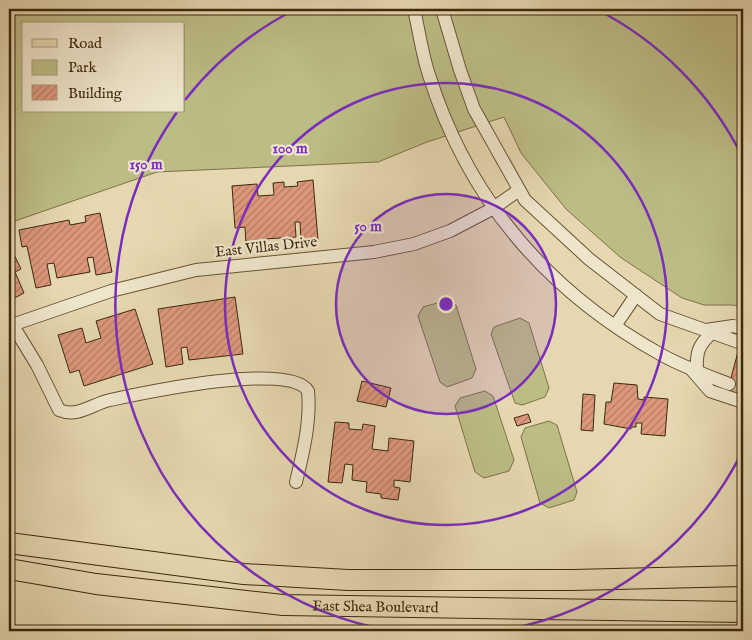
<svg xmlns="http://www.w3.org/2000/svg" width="752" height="640" viewBox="0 0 752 640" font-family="'IM FELL English',serif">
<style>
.green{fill:#bcbc85;stroke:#7c7248;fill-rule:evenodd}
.building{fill:url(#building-hatch);stroke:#3c290c}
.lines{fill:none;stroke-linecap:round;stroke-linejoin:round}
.street-tunnel{stroke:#c3b48e;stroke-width:12;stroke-dasharray:12 6;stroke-linecap:butt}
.street-casing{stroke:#665435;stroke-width:14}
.primary-casing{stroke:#3c290c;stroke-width:22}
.street{stroke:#eee5cb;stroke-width:12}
.primary{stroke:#e5d7af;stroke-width:20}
.ring{fill:none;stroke:#7b2cbf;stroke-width:2.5}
.labels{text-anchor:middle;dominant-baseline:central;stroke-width:4.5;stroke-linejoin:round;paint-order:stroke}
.street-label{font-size:15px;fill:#3c290c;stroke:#eee5cb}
.centre{fill:#7b2cbf;stroke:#eee5cb;stroke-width:2.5}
.ring-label{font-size:15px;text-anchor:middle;font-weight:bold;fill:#7b2cbf;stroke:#eee5cb;stroke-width:4.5;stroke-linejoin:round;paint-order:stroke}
</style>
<defs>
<pattern id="building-hatch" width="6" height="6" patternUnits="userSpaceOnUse" patternTransform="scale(1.25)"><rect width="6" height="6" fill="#dd977b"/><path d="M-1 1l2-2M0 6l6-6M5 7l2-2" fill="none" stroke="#b47b63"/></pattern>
</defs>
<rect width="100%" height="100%" fill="#e5d7af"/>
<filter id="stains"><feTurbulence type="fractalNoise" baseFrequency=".004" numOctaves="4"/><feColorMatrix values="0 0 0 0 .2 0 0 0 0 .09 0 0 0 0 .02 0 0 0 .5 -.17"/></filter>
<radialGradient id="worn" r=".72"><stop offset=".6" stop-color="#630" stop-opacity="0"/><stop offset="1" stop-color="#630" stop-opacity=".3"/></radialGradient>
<path class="green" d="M13 9H743V307L733 305H704L682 298 620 257 566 209 521 153 504 117 427 142 378 162 157 172 9 223V10ZM24 24H184V111H24Z
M448 300 456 305 476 369 472 378 447 387 440 382 418 316 423 307Z
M520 318 529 323 549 388 545 397 522 405 515 403 491 334 494 327Z
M485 391 493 396 514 460 509 471 484 478 475 472 455 406 460 398Z
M549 421 557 425 577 492 574 500 549 508 540 503 521 437 525 428Z"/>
<path class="building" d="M313 180 318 240 301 241 300 222H295L296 237 264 239V243L246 245 245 227 235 228 232 186 257 184 258 196 274 195 273 183 284 182V187L298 186 297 182Z
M100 213 112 272 96 275 93 257 87 258 90 272 57 278 54 263 47 264 51 285 36 288 27 246 22 247 19 230 69 220 70 225 86 222 85 216Z
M9 244 21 269 15 272 24 293 9 301Z
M235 297 243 354 189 360 187 347 181 348 183 364 166 367 158 309Z
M135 309 153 364 84 386 79 370 70 373 58 335 82 328 86 343 101 338 96 321Z
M743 333V398L727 393Z
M362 381 391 388 386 407 357 401Z
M614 383 637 385 638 399 644 400V397L668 399 665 436 641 434 642 423H636V427H631V429L604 424 606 402H611Z
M583 394 595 395 593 431 581 430Z
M528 414 531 422 517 426 514 418Z
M335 422 349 423V429L362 430 363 424 375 426 372 449 388 451 389 438 414 441 410 482 394 480V487L400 488 398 500 381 498V494L366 492 367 482 352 480 353 465 345 464 342 483 328 482Z"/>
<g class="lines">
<path class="street-tunnel" d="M729 384 743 388"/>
<defs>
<path id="street" d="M414 9C419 31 422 54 429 75 468 199 547 291 660 354 681 366 706 375 729 384
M442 9 460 70 474 109 525 200 589 259 660 314 741 343
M12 324 37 365 59 410C78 418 92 404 110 400 143 393 290 361 308 391 311 421 303 453 296 482
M9 326 111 291 196 270 374 252 414 244 450 231 492 209 519 190
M615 326 636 295
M706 330 733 326 743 328
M691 369 710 391 743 402
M697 371C696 353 698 345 712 333"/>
<g id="primary">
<path d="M9 543 244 574 348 580H572L743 576"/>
<path id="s1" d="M9 569 96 584 283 605 743 612"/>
</g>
</defs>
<use href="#street" class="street-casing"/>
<use href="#primary" class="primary-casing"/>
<use href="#street" class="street"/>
<use href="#primary" class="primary"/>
</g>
<circle cx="446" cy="304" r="110" fill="#7b2cbf" fill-opacity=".12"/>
<g class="ring">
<circle cx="446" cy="304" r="110"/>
<circle cx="446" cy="304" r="221"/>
<path d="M742 452A331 331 0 0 1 498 631M394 631A331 331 0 0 1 177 112M185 100A331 331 0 0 1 296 9M596 9A331 331 0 0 1 742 156"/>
</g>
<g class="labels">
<g class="street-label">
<text transform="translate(266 247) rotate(-6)">East Villas Drive</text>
<text stroke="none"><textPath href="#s1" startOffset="369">East Shea Boulevard</textPath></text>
</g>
</g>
<circle cx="446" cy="304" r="8" class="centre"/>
<g class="ring-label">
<text x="290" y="153">100 m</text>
<text x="146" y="169">150 m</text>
<text x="368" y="231">50 m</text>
</g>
<rect width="752" height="640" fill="none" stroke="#e5d7af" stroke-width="30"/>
<rect x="10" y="10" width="732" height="620" fill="none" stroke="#3c290c" stroke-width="2.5"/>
<rect x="15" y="15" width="722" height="610" fill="none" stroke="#3c290c"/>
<rect x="22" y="22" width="162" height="90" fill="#eee5cb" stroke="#a79a7f"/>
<rect x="32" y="39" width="25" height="8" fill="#e5d7af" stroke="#a79a7f"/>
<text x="68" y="48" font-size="15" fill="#3c290c">Road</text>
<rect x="32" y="60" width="25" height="15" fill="#bcbc85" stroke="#a79a7f"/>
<text x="68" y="72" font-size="15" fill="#3c290c">Park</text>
<rect x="32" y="85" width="25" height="15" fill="url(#building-hatch)" stroke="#a79a7f"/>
<text x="68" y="98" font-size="15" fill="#3c290c">Building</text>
<rect width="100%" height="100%" filter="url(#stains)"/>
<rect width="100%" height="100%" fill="url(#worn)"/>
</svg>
